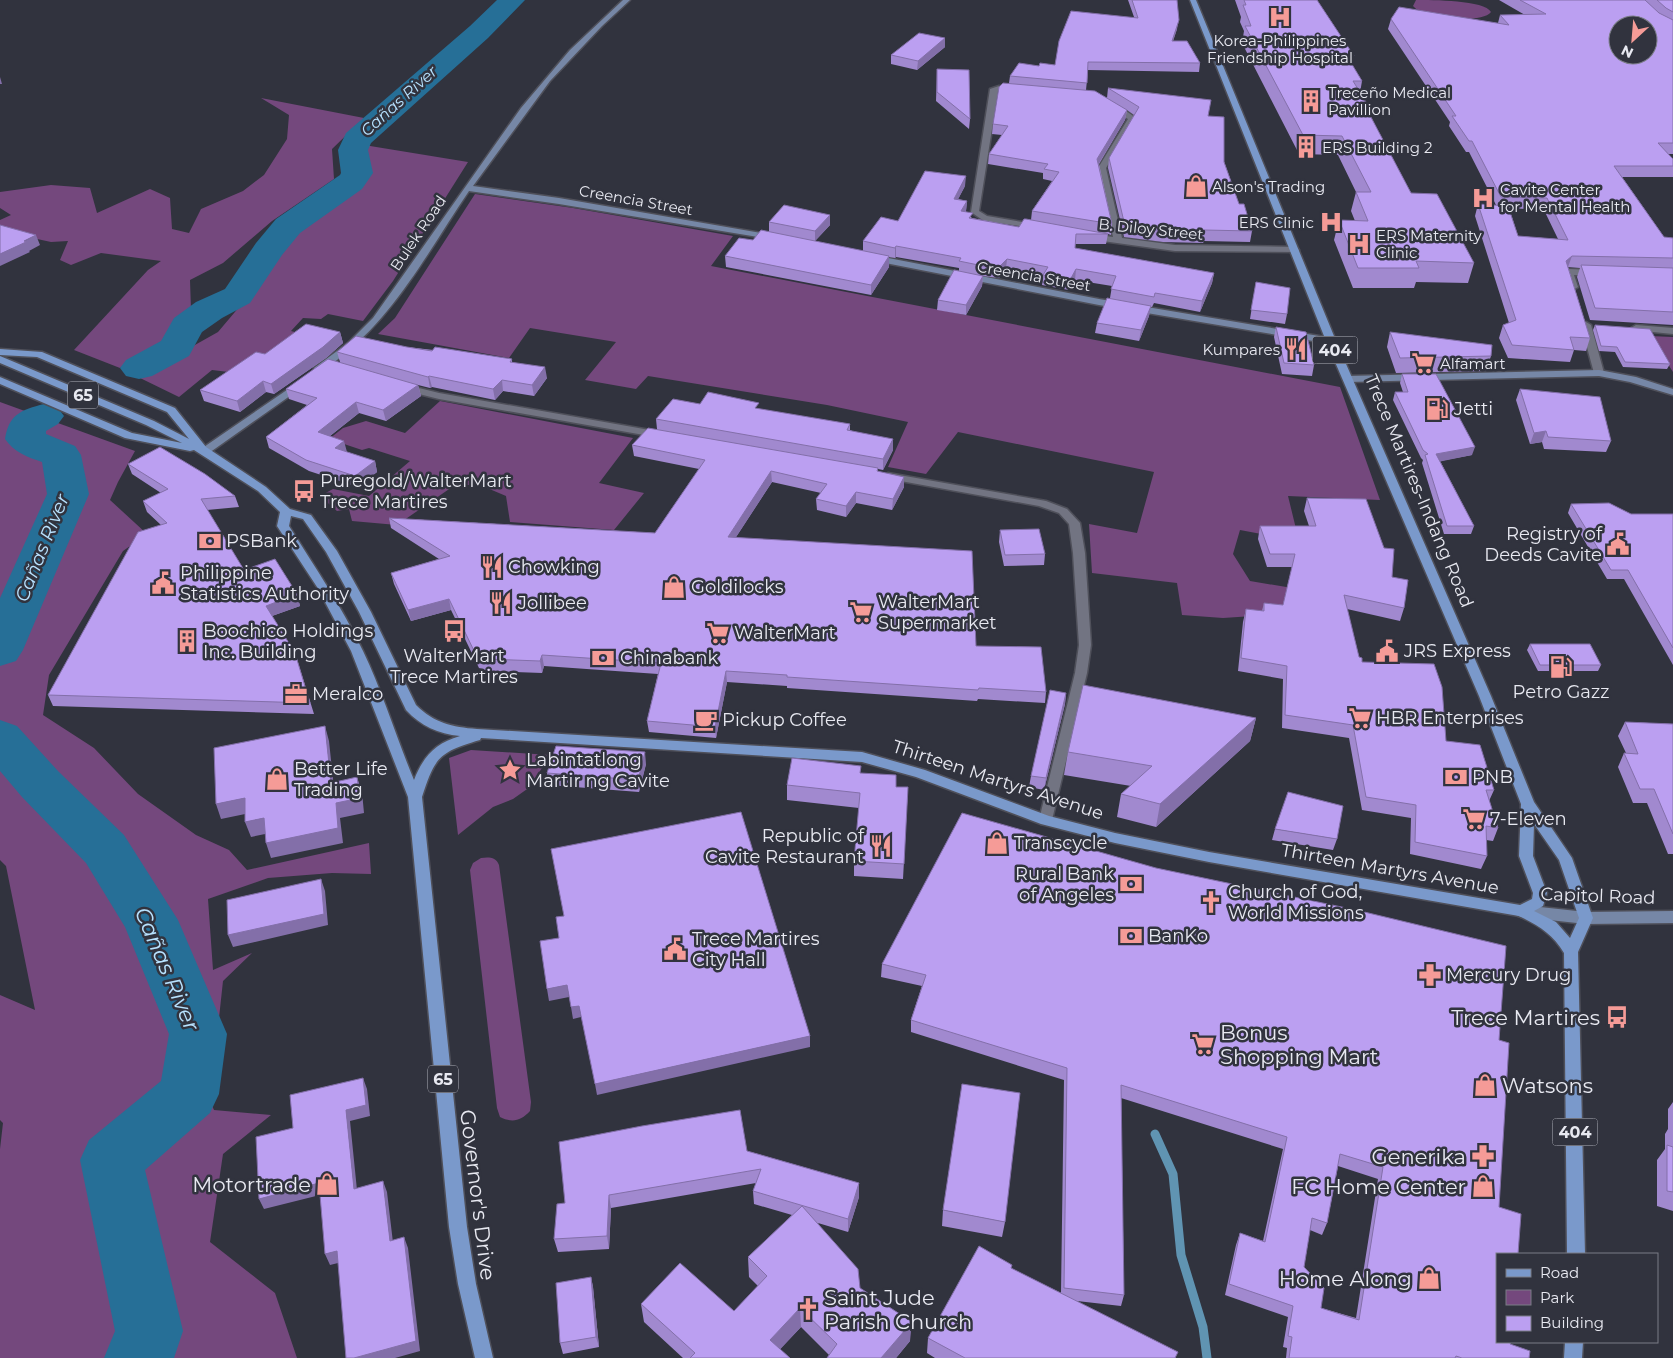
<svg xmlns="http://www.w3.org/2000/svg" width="1673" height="1358" viewBox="0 0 1673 1358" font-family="Montserrat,sans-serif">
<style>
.green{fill:#74487d}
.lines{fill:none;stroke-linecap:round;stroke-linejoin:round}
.stream{stroke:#6094b2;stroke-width:9}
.river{fill:#266f97;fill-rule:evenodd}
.street-casing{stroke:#4f505a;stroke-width:3}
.secondary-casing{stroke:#4f505a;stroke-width:3}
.primary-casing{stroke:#4f505a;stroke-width:3}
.street{fill:#727482;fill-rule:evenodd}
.secondary{fill:#7687a6;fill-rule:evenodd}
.primary{fill:#7a99cb;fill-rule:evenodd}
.wall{fill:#a189cf;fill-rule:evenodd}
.shaded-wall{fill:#836fa9}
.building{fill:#bb9ff1;stroke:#836fa9;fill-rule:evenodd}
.labels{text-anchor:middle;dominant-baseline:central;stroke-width:5;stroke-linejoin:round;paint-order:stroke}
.far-poi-label{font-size:15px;fill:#e8e9f1;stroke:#31333e;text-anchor:start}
.far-street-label{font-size:15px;fill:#e8e9f1;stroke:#31333e}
.far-water-label{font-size:16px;font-style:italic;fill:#b7e2ff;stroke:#31333e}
.shield{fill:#31333e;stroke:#b1b2bb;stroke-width:1}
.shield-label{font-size:16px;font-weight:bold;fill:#e8e9f1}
.poi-label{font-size:18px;fill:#e8e9f1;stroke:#31333e;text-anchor:start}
.street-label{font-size:18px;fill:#e8e9f1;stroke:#31333e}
.water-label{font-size:19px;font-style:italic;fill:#b7e2ff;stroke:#31333e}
.near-poi-label{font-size:21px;fill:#e8e9f1;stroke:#31333e;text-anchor:end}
.near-street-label{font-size:21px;fill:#e8e9f1;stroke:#31333e}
.near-water-label{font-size:22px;font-style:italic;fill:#b7e2ff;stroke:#31333e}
</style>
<rect width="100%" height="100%" fill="#31333e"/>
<path class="green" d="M1416 0C1432 0 1485 0 1491 12 1481 25 1422 18 1413 6Z
M261 98 364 118 332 149 334 179 272 221 223 263 190 280 191 310 159 344 120 368 74 350 148 270 161 261 101 253 71 265 60 260 68 241 51 242 5 232 0 234V220L11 215 0 208V192L51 185 90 188 97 213 150 189 170 198 172 229 189 233 201 209 243 191 264 175 287 139 289 115Z
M364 145 468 162 393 281 363 321 328 314 321 319 303 318 291 331 302 334 237 373 212 370 179 397 138 377 218 332 240 306 296 227 353 189 366 174Z
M475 194 573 208 733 236 711 266 1340 387 1380 500 1288 496 1299 541 1240 530 1233 554 1250 581 1334 595 1289 612 1255 610 1253 616 1223 618 1182 615 1177 583 1092 573 1089 524 1137 533 1154 472 958 432 926 474 888 467 908 422 827 405 648 376 636 389 585 380 616 342 530 328 509 358 378 334 395 318Z
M1650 336 1673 337V372Z
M440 401 633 438 599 483 644 493 614 530 510 522 506 496 480 485H455L397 525 352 521 349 509 337 511 320 496 333 489 369 496 410 461 369 448 362 450 329 439 343 428 366 421 405 433Z
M0 402 135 451 118 482 110 500 147 534 123 551 49 675 43 715 94 748 138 794 196 835 229 850 247 870 369 843 371 874 332 873 268 878 208 899 213 970 252 953 223 981 215 1055 205 1091 214 1110 271 1115 223 1154 210 1242 275 1293 297 1358H0V1149L3 1123 0 1120V995L35 1010 6 866 0 860Z
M471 750 550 755 530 787 513 799 493 807 458 835 449 758Z
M481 858C489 857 496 857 499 865L531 1102 530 1111C521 1121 512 1123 500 1117L497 1108 470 870 473 863Z"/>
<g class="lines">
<path class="stream" d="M1155 1134 1173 1174 1181 1255 1203 1327 1207 1358"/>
<path class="river" d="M497 0H525L488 38 371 143 368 150 373 173 362 189 300 233 282 255 250 303 222 318 202 332 189 356 152 376 139 379 126 376 120 368 126 360 161 341 174 318 196 302 225 289 256 243 276 219 340 175 341 173 338 150 346 133 470 26Z
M44 404 58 408 64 416 58 424 46 431V434L75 446 81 455 89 494 23 650 16 661 0 666V598L47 494 42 462C27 457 14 452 5 439 9 414 21 410 44 404Z
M0 720 17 726 58 771 124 835 178 920 227 1034 219 1094 210 1113 145 1170 183 1331 174 1358H104L115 1331 80 1160 89 1140 161 1081 169 1034 125 927 86 863 22 797 0 771Z"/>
<defs>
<path id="street" d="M999 86 1014 87 1018 89 1014 91H998L979 211 987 216 1040 225V229L984 221 971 212 990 89Z
M1109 103H1115L1136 118 1106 168 1122 238 1175 245 1295 247 1299 250 1298 252 1175 251 1088 239V235L1091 234 1113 237 1098 168 1128 119 1109 107Z
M1569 269 1596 270 1601 273 1596 276 1574 275 1578 287 1573 290 1568 287 1564 272Z
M1586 322 1591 325 1604 373 1603 375 1599 376 1594 373 1581 325Z
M1636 325 1673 328V334L1633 330 1631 328Z
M403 384 439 393 661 432 666 435 661 438 439 399 399 389 398 387Z
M888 473 1046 501 1067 509 1080 523 1085 553 1091 645 1087 673 1051 824H1041L1039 820 1075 673 1079 645 1073 553 1069 524 1059 513 1039 506 884 478 883 476Z"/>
<path id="secondary" d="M623 0H630L602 26 550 81 473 186 559 198 773 235 777 238 776 240 559 204 469 191C429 250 395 316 337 360 331 365 323 374 314 372V368L348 343 373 318 521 108 570 50Z
M873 255 1099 299 1331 338 1336 341 1331 344 1099 305 870 260 869 258Z
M1599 370 1636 377 1673 389V395L1630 382 1599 376 1348 382 1343 379 1348 376Z
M300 381 304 382V386L209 453H201L200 451 201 449Z
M1521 905 1586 912 1673 911V923L1586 924 1521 917 1516 915 1514 911 1516 907Z"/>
<path id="primary" d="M1190 0H1196L1336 341 1491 696 1534 802 1572 858 1593 918 1578 952 1585 1254H1567L1564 953C1553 934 1538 925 1519 916L1209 862 1115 843 1041 824 916 777 862 762 481 738 480 740C439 752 435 757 422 797L467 1227 476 1284 493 1358H475L458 1284 449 1227 408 797 351 651 317 587 277 526 280 512 258 491 194 450 190 451 125 438 0 384V377L132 433 182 443 146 425 0 363V356L154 421 189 439 167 412 37 357 0 355V349L42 352 175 408 206 447 266 487 290 509 311 515 337 551 371 612 416 705C434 723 452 727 477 729L862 752 925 770 1049 816 1115 833 1209 852 1520 905 1532 899 1533 893 1519 856 1521 804 1479 696 1326 341ZM291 516 303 519 326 552 359 612 406 710C421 726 438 734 460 736 435 743 423 757 414 780 396 737 383 693 363 651 342 607 315 567 289 526ZM1534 824 1559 860 1579 918 1570 938 1556 922 1534 911 1543 906 1547 893 1533 856Z
M1565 1342H1583L1582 1358H1564Z"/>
</defs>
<use href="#street" class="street-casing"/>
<use href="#secondary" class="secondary-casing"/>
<use href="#primary" class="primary-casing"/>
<use href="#street" class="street"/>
<use href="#secondary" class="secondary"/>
<use href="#primary" class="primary"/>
</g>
<path class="wall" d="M1128 0H1177V29L1173 41 1200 63 1199 72 1088 70 1086 90 1107 98 1108 88 1208 116 1239 204 1252 231 1250 242 1204 241 1203 243 1163 242 1124 237 1108 168 1109 158 1134 115 1127 110 1125 120 1099 164 1112 224 1111 235 1108 234 1106 244H1075V248L1214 273 1212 283 1200 312 1154 303 1152 307H1150L1149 316 1139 341 1095 333 1097 323 1110 298 1112 286 1075 280 1069 290 1042 285 1043 276 1006 269 999 278 983 276 982 286 966 315 937 310 938 300 959 271V268L896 257 895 258 889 257V267L871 295 726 267 725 256 753 240 769 232V222L830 215V225L815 241 863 251V241L898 221 965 186 958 199 967 201 966 211V212L972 218 1019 227 1031 220 1032 211 1052 181 1043 179V173L988 164 989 154 1002 135 992 134 993 124 1009 83 1010 76 1039 66 1055 65 1134 17Z
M1235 0H1317L1354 56 1352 65 1362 81 1360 93 1366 102 1365 106 1411 193 1474 263 1468 283 1416 282 1414 288H1353L1334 240 1339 220 1355 221 1351 211 1356 192 1338 155 1299 154 1242 43 1244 31 1240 22 1241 17Z
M1499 0H1673V154H1668L1673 159V177H1622L1664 237 1673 238V325L1590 320 1577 277 1580 268 1568 267 1590 338 1586 351 1574 350 1570 362 1508 358 1499 338 1503 325 1509 323 1475 216 1478 204 1496 205 1469 152H1466L1449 126 1450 122 1388 29 1391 19 1498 23 1500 15H1525ZM1509 208 1544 210 1558 239 1518 236Z
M945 38V47L917 70 891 64V55Z
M937 69 970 119 969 129 936 101Z
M1256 282 1287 314 1285 324 1250 319Z
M1595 325 1670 364 1667 369 1623 367 1615 352 1599 351 1593 330Z
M1276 327 1314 365 1312 376 1282 374 1274 337Z
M340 332 343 343 326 358 274 394 266 392 240 412 204 401 200 390 265 354Z
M1390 332 1491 356 1486 371 1396 373 1387 347Z
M407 347 512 359V362L547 378 534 396 503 391 495 400 432 387 430 388 418 385 421 396 386 421 359 413 330 436 347 452 375 461 377 472 358 487 309 471 269 448 266 437 307 405 289 399 286 389 340 362 337 352Z
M1402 374 1472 455 1440 461 1474 526 1471 534H1444L1422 463 1423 460 1421 458 1393 400 1395 392H1403L1400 383Z
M1520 389 1611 441 1606 452 1544 449 1542 442 1530 444 1516 400Z
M700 404 759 409 850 424V430L893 450 883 470 878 469V471L904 487 892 510 856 503 846 517 817 510 816 499 821 493 772 482 736 537 976 646 1046 692 1045 703 978 699 977 701 787 688V686L727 682 716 738 649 732 647 721 658 674 544 666 542 673 488 671 479 668 451 610 411 621 394 584 391 573 439 559 391 528 389 518 655 533 699 469 634 456 632 445 657 429 656 419Z
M128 464 235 496 239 507 207 510 244 570 297 594 300 606 272 616 295 653 314 714 53 706 48 695 161 525 147 512 143 501 161 493 132 474Z
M1307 498 1392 577 1404 608 1400 621 1347 609 1359 657 1362 662 1446 741 1494 790 1489 801 1498 828 1493 841 1486 840 1487 856 1481 869 1410 854 1411 818 1362 810 1349 738 1282 728 1283 679 1238 671 1243 622 1246 609 1262 611 1264 603 1283 605 1292 567H1267L1258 539 1260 526H1309L1304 511Z
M1571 504 1631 514H1673V665L1624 579H1607L1568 513Z
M1000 530 1045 554 1044 565 1004 566 999 542Z
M1530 644 1601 665 1598 671H1538L1527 650Z
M1066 693 1065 704 1044 790 1029 787 1031 776Z
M1256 718 1250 741 1156 827 1117 817 1121 794 1131 786 1064 775 1068 752Z
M1625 722 1673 724V854H1668L1647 803H1633L1618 767 1624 753H1626L1618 736Z
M646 764 639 792 549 785 547 773Z
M861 773 896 787H908L903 879 854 876V861L859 808 787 800V785Z
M1275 829 1337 839 1333 850 1272 840Z
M882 964 1499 1040V1207L1510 1344 1529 1358H1286L1287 1348 1283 1347 1288 1317 1225 1295 1236 1245 1240 1233 1263 1241 1283 1149 1121 1098 1124 1295 1121 1306 1077 1301 1176 1358H935L927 1353 928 1338 1012 1269 1061 1293 1064 1080 911 1032V1020L922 986 881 977ZM1338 1166 1378 1179 1356 1318 1321 1308 1304 1267 1310 1230 1322 1235 1327 1223Z
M1673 1102V1211L1657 1206V1160L1665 1149V1134L1668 1129V1109Z
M747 1151 859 1183V1197L848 1232 818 1223 860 1288 910 1341 896 1358H827L829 1355 801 1327 780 1349 790 1358H683L644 1322 641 1304 734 1311 758 1286 749 1277 748 1257 792 1215 754 1204 753 1191 756 1183 611 1208 609 1249 558 1252 554 1239 565 1203Z
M943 1210 1005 1222 1002 1237 942 1226Z
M591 1277 593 1287 599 1347 563 1354 560 1343Z"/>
<path class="shaded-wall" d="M1179 20 1177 29 1170 50 1172 41Z
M945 38V47L917 70 918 61Z
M0 77 2 84H0Z
M1127 110 1125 120 1096 168 1097 159Z
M966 176 965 186 953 209 954 199Z
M967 201 966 211 960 221 961 211Z
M830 215V225L815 241V231Z
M36 235 40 245 29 251 30 252 0 266V254Z
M896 246V257L895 258V248Z
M889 256V267L871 295V285Z
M1572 256 1568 267 1566 261Z
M1007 259 1006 269 999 278V267Z
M1076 269 1075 280 1069 290 1070 280Z
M1214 273 1212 283 1200 312 1202 301Z
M983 276 982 286 966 315V305Z
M1151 306 1149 316 1139 341 1141 330Z
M340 332 343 343 326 358 274 394 271 384Z
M545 367 547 378 534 396 532 385Z
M429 376 432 387 430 388 428 377Z
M502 380 503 391 495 400 493 389Z
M263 381 266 392 240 412 237 401Z
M418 385 421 396 386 421 383 410Z
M356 402 359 413 321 443 318 432Z
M1546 431 1542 442 1530 444 1534 433Z
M893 439V450L883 470V459Z
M344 441 347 452 335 448Z
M1475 447 1472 455 1433 463 1436 454Z
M375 461 377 472 358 487 355 476Z
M771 471 772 482 729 548 728 537Z
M904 477V487L892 510 893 499Z
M856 492V503L846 517V506Z
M297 594 300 606 269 617 266 606Z
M449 599 451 610 411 621 408 610Z
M542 655 544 666 542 673 540 661Z
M726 671 727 682 716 738 715 727Z
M1066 693 1065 704 1044 790 1046 778Z
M1256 718 1250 741 1156 827 1160 804Z
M325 726 329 741 335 798 331 783Z
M645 752 646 764 639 792 638 780Z
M357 777 362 792 364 813 340 818 343 843 271 858 266 843 336 803Z
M245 798 250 813 221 819 216 804Z
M264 818 270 833 251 837 245 822Z
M321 879 325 891 328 925 233 947 228 935Z
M567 985 569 997 549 1001 547 989Z
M579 1006 581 1017 573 1019 571 1007Z
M810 1036V1047L597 1095 595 1084Z
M363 1078 367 1089 370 1116 350 1121 358 1200 354 1189 346 1110Z
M383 1181 387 1192 394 1251 390 1241Z
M319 1183 324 1194 264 1209 259 1199Z
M859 1183V1197L848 1232V1219Z
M609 1195 611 1208 609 1249 607 1236Z
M404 1237 408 1248 420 1351 395 1358H354Z
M337 1251 342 1262 330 1265 325 1254Z
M591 1277 593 1287 599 1347 596 1337Z
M800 1308 801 1327 772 1358 770 1340Z
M912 1322 910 1341 896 1358H881Z"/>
<path class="building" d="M1132 0H1177L1179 20 1172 41H1187L1200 63 1088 62 1087 83 1010 76 1019 63 1039 66 1040 63 1055 65 1059 41 1071 11 1138 18Z
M1244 0H1317L1354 56H1347L1362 81H1353L1366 102H1363L1411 193 1437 194 1474 263 1416 261 1419 268H1358L1339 220 1368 221 1356 192H1371L1342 136 1303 135 1245 26H1251L1243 5H1246Z
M1520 0H1645L1659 13 1673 20V143H1658L1673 159V166H1614L1664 237 1673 238V258L1572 256 1566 261 1590 338 1570 337 1574 350 1512 345 1503 325 1516 320 1478 204 1508 206 1518 236 1568 240 1547 198 1501 197 1472 141H1469L1452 116H1456L1391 19 1399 7 1509 25 1500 15 1546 14ZM1618 25H1648V55H1618Z
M1657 0H1673V12L1666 8Z
M919 33 945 38 918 61 891 55Z
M937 69 969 70 970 119 937 92Z
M1003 83 1095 91 1127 110 1097 159 1112 224 1032 211 1059 172 1044 169 1048 164 989 154 1008 126 993 124 999 87Z
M1108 88 1211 100 1208 116 1224 117V162L1239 204H1244L1252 231 1204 230 1205 232 1165 231 1125 226 1109 158 1139 107Z
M925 171 966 176 954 199 967 201 961 211 973 213 969 218 1019 227 1024 219H1026L1108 234H1076L1075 248 1214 273 1202 301 1155 293 1154 297 1111 289 1116 276 1076 269 1070 280 1043 275 1048 267 1007 259 999 267H988L959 261 961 258 896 246 895 248 863 241 881 217 898 221Z
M784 205 830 215 815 231 769 222Z
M0 225 36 235 24 241 26 242 0 254Z
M761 230 889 256 871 285 725 256 739 238 753 240Z
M1581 265 1673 268V312L1595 308Z
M954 270 983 276 966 305 938 300Z
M1256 282 1290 288 1287 314 1251 310Z
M1107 298 1151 306 1141 330 1097 323Z
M306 324 340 332 323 347 271 384 263 381 237 401 200 390 256 352 265 354Z
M1595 325 1650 329 1670 364 1625 362 1617 347 1601 346Z
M1276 327 1306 332 1314 365 1284 363Z
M1390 332 1492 345 1491 356 1400 358Z
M356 336 407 347 432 351 435 347 512 359 510 362 545 367 532 385 502 380 493 389 429 376 428 377 337 352Z
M328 359 418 385 383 410 356 402 318 432 344 441 335 448 375 461 355 476 306 460 266 437 317 398 286 389Z
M1402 374H1436L1475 447 1436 454 1474 526H1447L1425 455 1428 454 1423 450 1395 392H1408Z
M1520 389 1600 397 1611 441 1548 437 1546 431 1534 433Z
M708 392 759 403 755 408 850 424 847 430 893 439 883 459 656 419 673 399 700 404Z
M648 428 878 468 877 471 904 477 893 499 856 492 846 506 816 499 827 484 771 471 728 537 972 551 976 646 1041 647 1046 692 979 688 978 690 787 677V675L726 671 715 727 647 721 661 663 542 655 540 661 486 659 477 657 449 599 408 610 391 573 450 556 389 518 655 533 705 460 632 445Z
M160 447 205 474 235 496 201 499 244 570 275 559 297 594 266 606 295 653 310 703 48 695 138 532 167 523 143 501 168 489 128 464Z
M1307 498 1366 499 1384 548 1394 549 1392 577 1408 580 1404 608 1344 595 1359 657 1362 658V662L1434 664 1442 687 1446 741 1480 745 1494 790H1486L1498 828 1486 826 1487 856 1415 842 1416 805 1366 797 1353 725 1285 715 1287 666 1241 658 1246 609 1264 611V603L1283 605 1295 554H1270L1260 526H1316Z
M1609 503 1631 514H1673V648L1628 570H1611L1571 504Z
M1039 529 1045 554 1005 555 1000 530Z
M1530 644H1590L1601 665H1540Z
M1083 685 1256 718 1160 804 1121 794 1152 766 1068 752Z
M1050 690 1066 693 1046 778 1031 776Z
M1625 722 1673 724V834L1654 789H1640L1624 753 1638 754Z
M325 726 331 783 357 777 360 798 336 803 338 828 266 843 264 818 245 822V798L216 804 214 748Z
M556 746 645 752 638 780 547 773Z
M792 758 861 766 860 773 896 775V787H908L904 864 854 861 860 793 787 785Z
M1288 792 1343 806 1337 839 1275 829Z
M741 812 810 1036 595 1084 579 1006 571 1007 567 985 547 989 540 941 559 938 556 917 564 916 551 849Z
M962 813 1156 868 1356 910 1506 946 1499 1040 1509 1043 1499 1207 1521 1214 1518 1254H1497V1342H1511L1510 1344 1530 1351 1529 1358H1462L1456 1356 1455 1358H1289L1292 1337 1288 1336 1293 1306 1229 1284 1240 1233 1265 1242 1287 1137 1121 1085 1124 1295 1064 1288 1067 1068 911 1020 926 975 882 964ZM1340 1154 1383 1167 1359 1320 1321 1308 1324 1288 1304 1267 1312 1218 1327 1223Z
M321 879 324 914 228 935 227 900Z
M363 1078 366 1105 346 1110 354 1189 383 1181 390 1241 404 1237 416 1341 354 1358H346L337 1251 325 1254 319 1183 259 1199 256 1137 293 1128 290 1095Z
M962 1084 1020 1093 1005 1222 943 1210Z
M740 1110 747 1151 859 1183 848 1219 753 1191 761 1169 609 1195 607 1236 554 1239 557 1204 565 1203 559 1142 642 1126Z
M1667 1145 1673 1147V1192L1667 1191Z
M802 1206 858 1269 860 1288 912 1322 881 1358H827L837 1344 800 1308 770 1340 790 1358H690L695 1353 641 1304 680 1263 734 1311 767 1276 748 1257Z
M979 1246 1012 1265 1011 1268 1178 1352 1175 1358H965L928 1338Z
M591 1277 596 1337 560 1343 556 1283Z"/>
<defs>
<symbol id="hospital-bare" viewBox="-9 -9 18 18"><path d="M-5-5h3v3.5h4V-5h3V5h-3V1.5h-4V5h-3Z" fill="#f59b97" stroke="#31333e" stroke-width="2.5" paint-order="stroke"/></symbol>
<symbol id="building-bare" viewBox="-9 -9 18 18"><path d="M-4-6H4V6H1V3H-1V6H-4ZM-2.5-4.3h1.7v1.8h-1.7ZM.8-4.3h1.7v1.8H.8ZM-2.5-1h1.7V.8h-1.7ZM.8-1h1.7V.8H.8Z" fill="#f59b97" stroke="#31333e" stroke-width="2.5" paint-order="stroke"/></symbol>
<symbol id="shop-bare" viewBox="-9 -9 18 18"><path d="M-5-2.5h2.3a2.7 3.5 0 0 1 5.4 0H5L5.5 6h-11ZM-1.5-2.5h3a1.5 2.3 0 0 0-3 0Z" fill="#f59b97" stroke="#31333e" stroke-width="2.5" paint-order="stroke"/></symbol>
<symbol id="restaurant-bare" viewBox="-9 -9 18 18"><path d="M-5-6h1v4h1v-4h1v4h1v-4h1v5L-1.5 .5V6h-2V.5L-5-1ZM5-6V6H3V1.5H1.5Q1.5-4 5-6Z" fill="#f59b97" stroke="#31333e" stroke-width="2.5" paint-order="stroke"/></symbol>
<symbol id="supermarket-bare" viewBox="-9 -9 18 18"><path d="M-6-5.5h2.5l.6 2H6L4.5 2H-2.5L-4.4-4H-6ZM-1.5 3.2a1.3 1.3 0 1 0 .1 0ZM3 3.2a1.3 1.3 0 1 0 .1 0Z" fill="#f59b97" stroke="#31333e" stroke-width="2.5" paint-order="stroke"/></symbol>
<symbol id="fuel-bare" viewBox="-9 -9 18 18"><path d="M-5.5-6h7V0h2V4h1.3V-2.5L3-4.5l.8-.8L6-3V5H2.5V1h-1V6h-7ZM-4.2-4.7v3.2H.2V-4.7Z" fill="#f59b97" stroke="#31333e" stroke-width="2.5" paint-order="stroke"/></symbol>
<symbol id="bus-bare" viewBox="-9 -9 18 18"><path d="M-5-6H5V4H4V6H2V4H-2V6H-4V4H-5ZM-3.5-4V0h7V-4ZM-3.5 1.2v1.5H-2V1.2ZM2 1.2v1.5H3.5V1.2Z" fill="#f59b97" stroke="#31333e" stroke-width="2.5" paint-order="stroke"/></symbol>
<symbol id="bank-bare" viewBox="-9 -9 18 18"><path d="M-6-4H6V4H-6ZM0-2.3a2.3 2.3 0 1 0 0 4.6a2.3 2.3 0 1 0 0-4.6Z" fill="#f59b97" stroke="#31333e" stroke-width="2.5" paint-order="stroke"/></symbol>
<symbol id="civic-bare" viewBox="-9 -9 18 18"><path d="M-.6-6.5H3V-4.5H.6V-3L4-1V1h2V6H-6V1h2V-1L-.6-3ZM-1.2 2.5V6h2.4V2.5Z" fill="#f59b97" stroke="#31333e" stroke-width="2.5" paint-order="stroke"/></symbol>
<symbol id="office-bare" viewBox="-9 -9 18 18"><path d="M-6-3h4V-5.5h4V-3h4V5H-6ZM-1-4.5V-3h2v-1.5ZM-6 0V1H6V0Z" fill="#f59b97" stroke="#31333e" stroke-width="2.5" paint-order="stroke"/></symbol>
<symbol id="cafe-bare" viewBox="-9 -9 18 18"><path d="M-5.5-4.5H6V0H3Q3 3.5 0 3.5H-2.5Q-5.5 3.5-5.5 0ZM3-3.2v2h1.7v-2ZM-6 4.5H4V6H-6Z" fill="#f59b97" stroke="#31333e" stroke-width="2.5" paint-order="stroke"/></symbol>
<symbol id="sight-bare" viewBox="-9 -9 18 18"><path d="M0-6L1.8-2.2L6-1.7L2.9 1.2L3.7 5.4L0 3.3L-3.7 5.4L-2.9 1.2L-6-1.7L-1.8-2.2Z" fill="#f59b97" stroke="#31333e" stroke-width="2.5" paint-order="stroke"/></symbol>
<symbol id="church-bare" viewBox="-9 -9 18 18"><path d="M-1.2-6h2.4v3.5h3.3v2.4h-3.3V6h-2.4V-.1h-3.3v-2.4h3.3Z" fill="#f59b97" stroke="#31333e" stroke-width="2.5" paint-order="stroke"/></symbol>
<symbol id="pharmacy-bare" viewBox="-9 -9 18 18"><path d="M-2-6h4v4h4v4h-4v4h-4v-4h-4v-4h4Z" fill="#f59b97" stroke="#31333e" stroke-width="2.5" paint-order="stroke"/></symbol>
</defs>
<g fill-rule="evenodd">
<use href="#hospital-bare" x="1264" y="1" width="32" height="32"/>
<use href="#building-bare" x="1295" y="85" width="32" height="32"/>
<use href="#building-bare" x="1290" y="131" width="32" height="32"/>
<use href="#shop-bare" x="1180" y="170" width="32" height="32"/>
<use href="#hospital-bare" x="1467" y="182" width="32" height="32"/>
<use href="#hospital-bare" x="1315" y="206" width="32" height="32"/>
<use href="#hospital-bare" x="1343" y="228" width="32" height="32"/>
<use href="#restaurant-bare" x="1280" y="333" width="32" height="32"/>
<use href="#supermarket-bare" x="1407" y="347" width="32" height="32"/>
<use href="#fuel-bare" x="1421" y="393" width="32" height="32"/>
<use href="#bus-bare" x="288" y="475" width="32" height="32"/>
<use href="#bank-bare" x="194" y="525" width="32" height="32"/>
<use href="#civic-bare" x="1602" y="528" width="32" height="32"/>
<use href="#restaurant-bare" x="476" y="551" width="32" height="32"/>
<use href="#civic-bare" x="147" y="567" width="32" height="32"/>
<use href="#shop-bare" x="658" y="571" width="32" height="32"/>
<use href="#restaurant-bare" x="485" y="587" width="32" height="32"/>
<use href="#supermarket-bare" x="845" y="596" width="32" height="32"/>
<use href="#bus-bare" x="438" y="615" width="32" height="32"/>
<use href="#supermarket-bare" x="702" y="617" width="32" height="32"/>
<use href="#building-bare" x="171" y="625" width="32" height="32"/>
<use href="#civic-bare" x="1371" y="635" width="32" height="32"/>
<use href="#bank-bare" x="587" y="642" width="32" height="32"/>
<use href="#fuel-bare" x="1545" y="651" width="32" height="32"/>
<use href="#office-bare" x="280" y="678" width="32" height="32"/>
<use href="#supermarket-bare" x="1344" y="702" width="32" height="32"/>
<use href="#cafe-bare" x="690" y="704" width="32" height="32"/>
<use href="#sight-bare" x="494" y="754" width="32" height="32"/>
<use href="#bank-bare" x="1440" y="761" width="32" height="32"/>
<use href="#shop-bare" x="261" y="763" width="32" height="32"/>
<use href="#supermarket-bare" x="1458" y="803" width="32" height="32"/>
<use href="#shop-bare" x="981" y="827" width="32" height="32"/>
<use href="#restaurant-bare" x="865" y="830" width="32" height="32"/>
<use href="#bank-bare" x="1115" y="868" width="32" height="32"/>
<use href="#church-bare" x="1195" y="886" width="32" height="32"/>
<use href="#bank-bare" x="1115" y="920" width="32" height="32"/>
<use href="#civic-bare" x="659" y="933" width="32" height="32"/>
<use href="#pharmacy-bare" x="1414" y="959" width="32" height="32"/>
<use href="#bus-bare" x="1601" y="1001" width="32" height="32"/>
<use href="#supermarket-bare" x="1187" y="1028" width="32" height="32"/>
<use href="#shop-bare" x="1469" y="1069" width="32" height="32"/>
<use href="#pharmacy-bare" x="1467" y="1140" width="32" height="32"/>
<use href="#shop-bare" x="311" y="1168" width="32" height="32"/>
<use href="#shop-bare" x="1467" y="1170" width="32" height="32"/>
<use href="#shop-bare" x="1413" y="1262" width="32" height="32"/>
<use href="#church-bare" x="792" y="1293" width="32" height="32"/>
</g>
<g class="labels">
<g class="far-poi-label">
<text x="1280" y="40" text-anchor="middle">Korea-Philippines<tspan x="1280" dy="17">Friendship Hospital</tspan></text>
<text x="1328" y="92">Treceño Medical<tspan x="1328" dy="17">Pavillion</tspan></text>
<text x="1322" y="147">ERS Building 2</text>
<text x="1212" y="186">Alson's Trading</text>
<text x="1500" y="189">Cavite Center<tspan x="1500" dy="17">for Mental Health</tspan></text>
<text x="1314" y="222" text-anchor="end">ERS Clinic</text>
<text x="1376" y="235">ERS Maternity<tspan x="1376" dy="17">Clinic</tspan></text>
<text x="1280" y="349" text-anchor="end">Kumpares</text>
<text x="1440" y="363">Alfamart</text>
</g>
<g class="far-street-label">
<text transform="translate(636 200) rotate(10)">Creencia Street</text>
<text transform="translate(1151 229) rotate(6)">B. Diloy Street</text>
<text transform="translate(418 233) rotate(-56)">Bulek Road</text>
<text transform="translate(1034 276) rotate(10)">Creencia Street</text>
</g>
<g class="far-water-label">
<text transform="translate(399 101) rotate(-42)">Cañas River</text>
</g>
<g class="shield">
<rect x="1312.5" y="336.5" width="45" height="27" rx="4"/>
<rect x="68" y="381.5" width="30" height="27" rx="4"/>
<rect x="428" y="1065.5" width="30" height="27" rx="4"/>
<rect x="1552.5" y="1118.5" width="45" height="27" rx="4"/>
</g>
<g class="shield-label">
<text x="1335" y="350">404</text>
<text x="83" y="395">65</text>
<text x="443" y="1079">65</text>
<text x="1575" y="1132">404</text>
</g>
<g class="poi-label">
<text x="1454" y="409">Jetti</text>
<text x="320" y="481">Puregold/WalterMart<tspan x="320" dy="21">Trece Martires</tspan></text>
<text x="1602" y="534" text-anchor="end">Registry of<tspan x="1602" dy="21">Deeds Cavite</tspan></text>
<text x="226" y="541">PSBank</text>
<text x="508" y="567">Chowking</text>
<text x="180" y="573">Philippine<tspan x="180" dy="21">Statistics Authority</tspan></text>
<text x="691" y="587">Goldilocks</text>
<text x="878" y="602">WalterMart<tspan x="878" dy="21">Supermarket</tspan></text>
<text x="518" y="603">Jollibee</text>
<text x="203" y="631">Boochico Holdings<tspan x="203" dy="21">Inc. Building</tspan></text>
<text x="734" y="633">WalterMart</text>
<text x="1404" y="651">JRS Express</text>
<text x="454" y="656" text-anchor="middle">WalterMart<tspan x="454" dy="21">Trece Martires</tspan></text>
<text x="620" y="658">Chinabank</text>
<text x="1561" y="692" text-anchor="middle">Petro Gazz</text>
<text x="312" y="694">Meralco</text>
<text x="1376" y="718">HBR Enterprises</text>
<text x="722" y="720">Pickup Coffee</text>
<text x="526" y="760">Labintatlong<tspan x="526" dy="21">Martir ng Cavite</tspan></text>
<text x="294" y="769">Better Life<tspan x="294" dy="21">Trading</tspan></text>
<text x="1472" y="777">PNB</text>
<text x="1490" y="819">7-Eleven</text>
<text x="864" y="836" text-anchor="end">Republic of<tspan x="864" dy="21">Cavite Restaurant</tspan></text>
<text x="1014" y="843">Transcycle</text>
<text x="1114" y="874" text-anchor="end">Rural Bank<tspan x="1114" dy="21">of Angeles</tspan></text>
<text x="1228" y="892">Church of God,<tspan x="1228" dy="21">World Missions</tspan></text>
<text x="1148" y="936">BanKo</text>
<text x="692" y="939">Trece Martires<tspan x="692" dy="21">City Hall</tspan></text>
<text x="1446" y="975">Mercury Drug</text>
</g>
<g class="street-label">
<text transform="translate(1419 491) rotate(67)">Trece Martires-Indang Road</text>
<text transform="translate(998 780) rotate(18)">Thirteen Martyrs Avenue</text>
<text transform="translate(1390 869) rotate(10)">Thirteen Martyrs Avenue</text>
<text transform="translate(1598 896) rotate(2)">Capitol Road</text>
</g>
<g class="water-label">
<text transform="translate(42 548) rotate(-68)">Cañas River</text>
</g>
<g class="near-poi-label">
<text x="1600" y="1017">Trece Martires</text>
<text x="1220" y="1032" text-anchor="start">Bonus<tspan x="1220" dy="24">Shopping Mart</tspan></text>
<text x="1502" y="1085" text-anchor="start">Watsons</text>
<text x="1466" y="1156">Generika</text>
<text x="311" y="1184">Motortrade</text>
<text x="1466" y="1186">FC Home Center</text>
<text x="1412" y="1278">Home Along</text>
<text x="824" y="1297" text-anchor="start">Saint Jude<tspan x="824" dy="24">Parish Church</tspan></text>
</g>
<g class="near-street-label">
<text transform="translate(478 1195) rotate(83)">Governor's Drive</text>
</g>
<g class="near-water-label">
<text transform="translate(167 969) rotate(67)">Cañas River</text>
</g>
</g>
<rect x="1496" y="1253" width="162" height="90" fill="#31333e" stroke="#7a7c86"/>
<rect x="1506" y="1269" width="25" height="8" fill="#7a99cb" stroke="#7a7c86"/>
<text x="1540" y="1278" font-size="15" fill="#e8e9f1">Road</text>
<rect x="1506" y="1290" width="25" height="15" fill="#74487d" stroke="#7a7c86"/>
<text x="1540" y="1303" font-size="15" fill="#e8e9f1">Park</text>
<rect x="1506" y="1316" width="25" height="15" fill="#bb9ff1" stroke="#7a7c86"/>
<text x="1540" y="1328" font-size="15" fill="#e8e9f1">Building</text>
<g transform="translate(1633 40) rotate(206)"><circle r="24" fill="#31333e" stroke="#7a7c86"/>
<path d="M0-4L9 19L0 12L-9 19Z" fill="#f59b97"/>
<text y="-8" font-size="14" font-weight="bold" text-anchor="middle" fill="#e8e9f1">N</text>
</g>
</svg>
